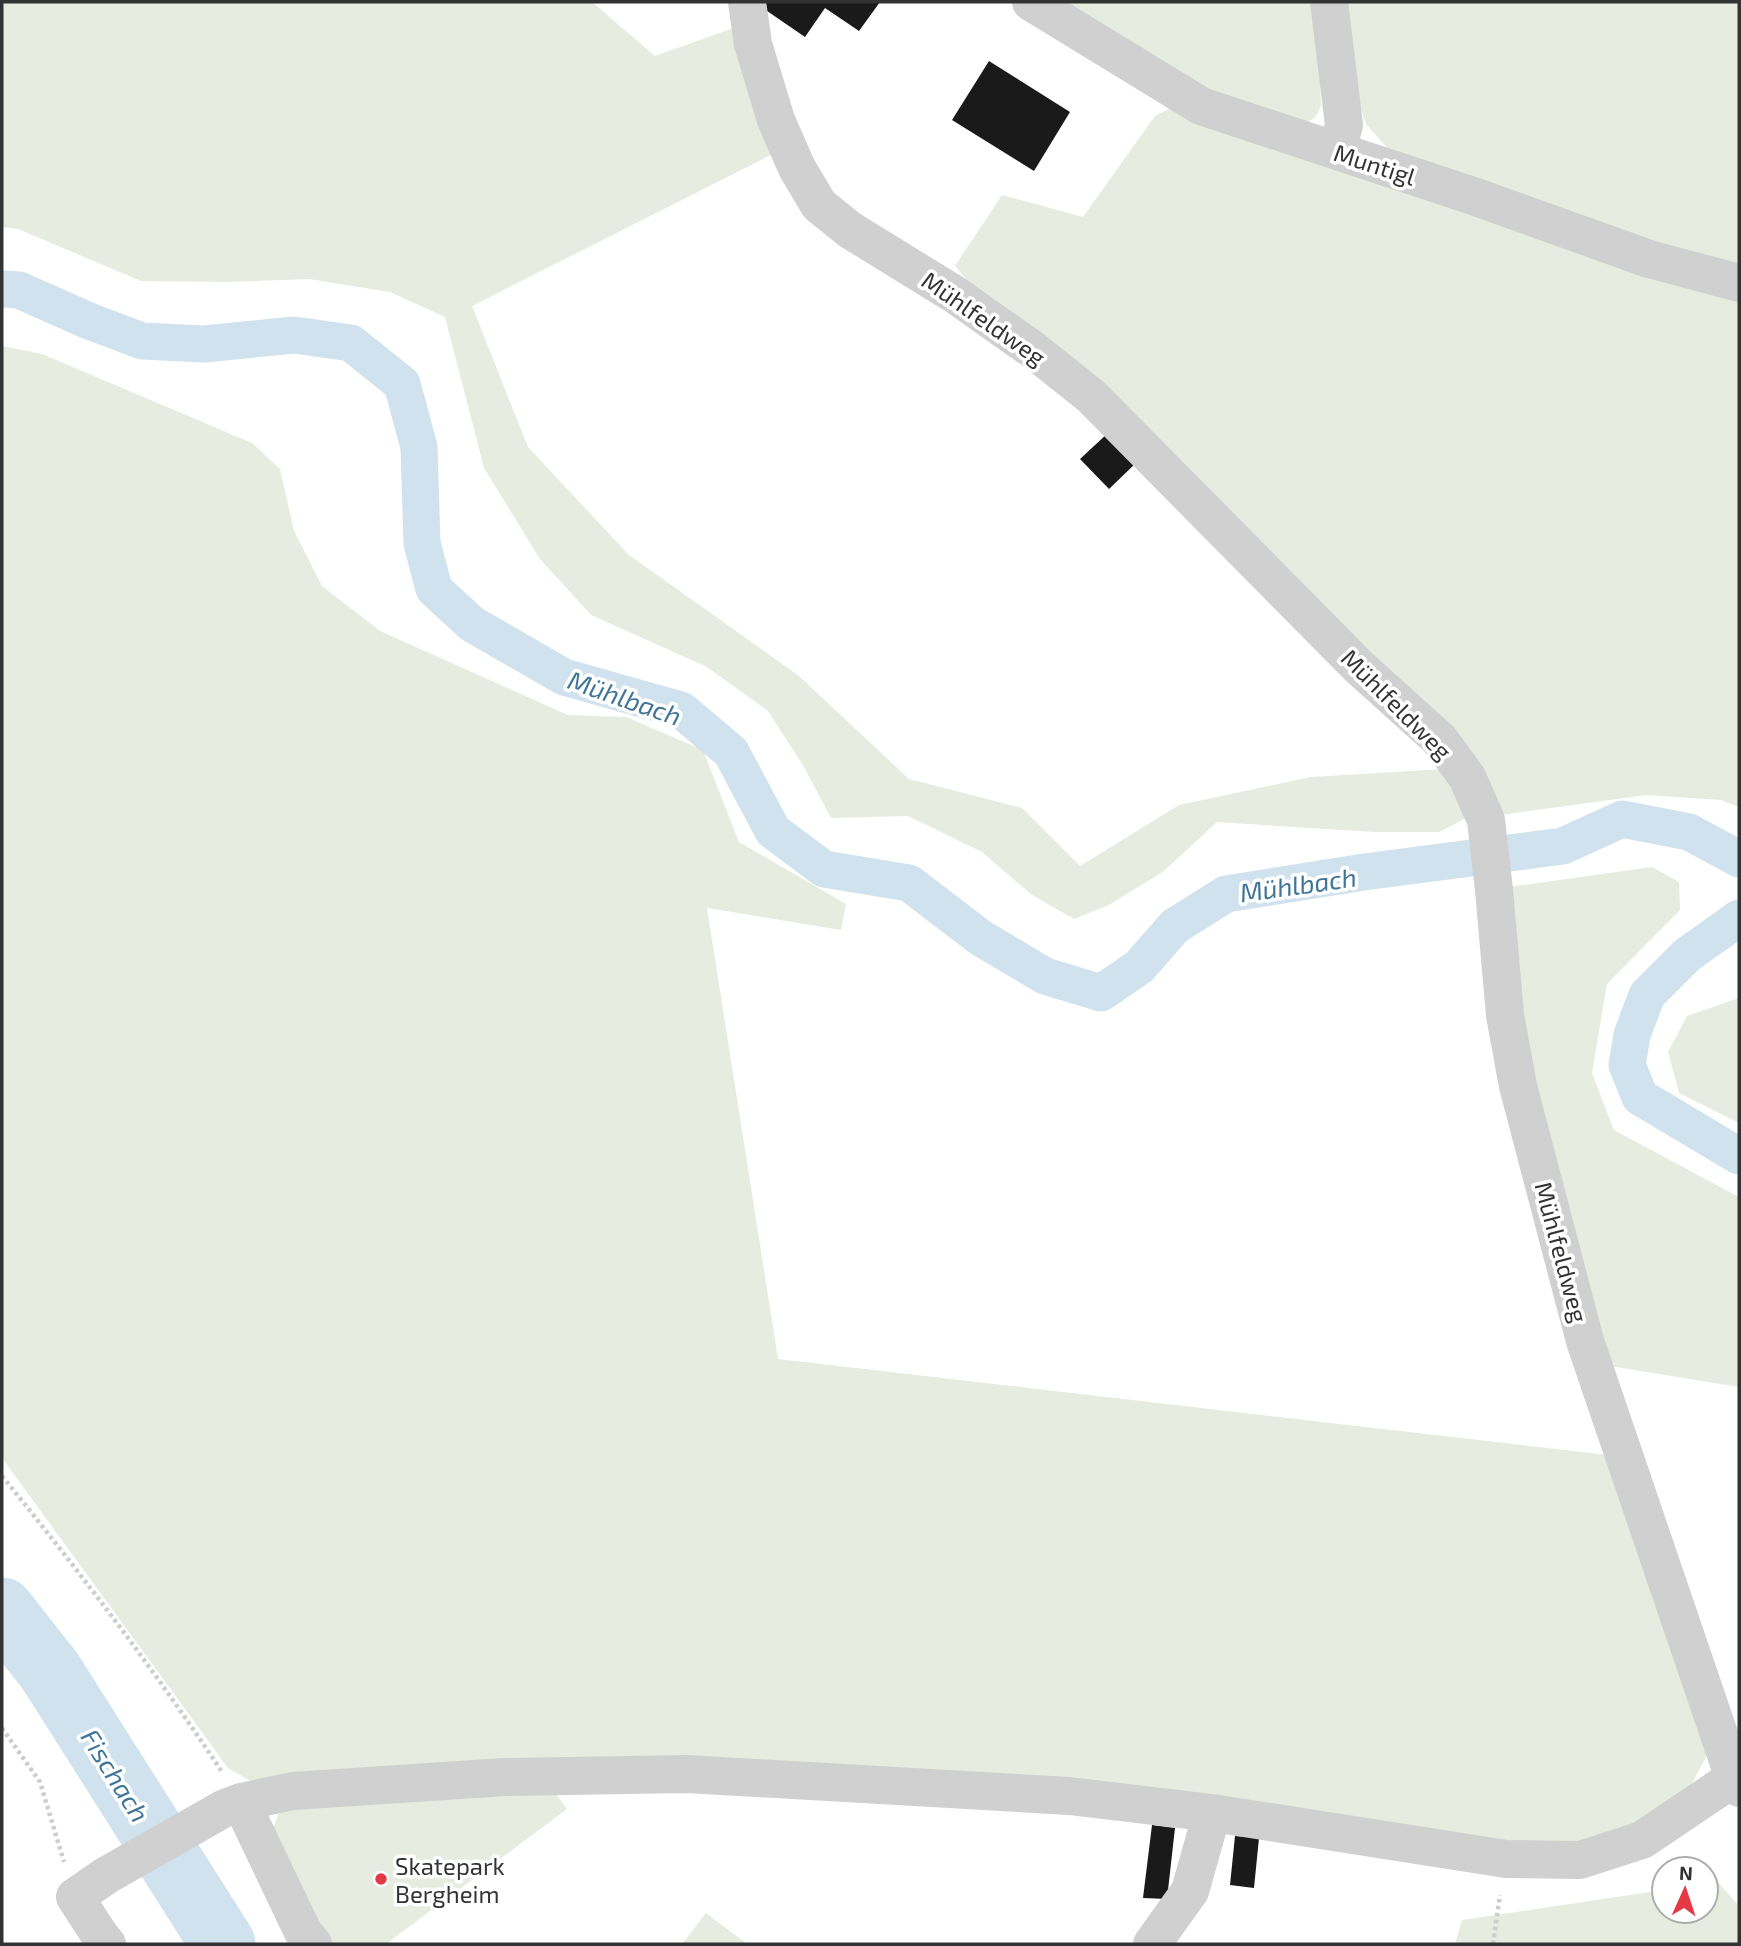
<svg xmlns="http://www.w3.org/2000/svg" width="1741" height="1946" viewBox="0 0 1741 1946" font-family="'Exo 2',sans-serif">
<style>
.green{fill:#e6ecdf}
.lines{fill:none;stroke-linecap:round;stroke-linejoin:round}
.canal{stroke:#cfe2ee;stroke-width:37}
.river{stroke:#cfe2ee;stroke-width:65}
.building{fill:#1a1a1a}
.path{stroke:#cdcdcd;stroke-width:4.5;stroke-dasharray:3.5 3.5;stroke-linecap:butt}
.minor{stroke:#d0d0d0;stroke-width:38}
.poi-dot{fill:#e63946;stroke:#fff;stroke-width:2.5}
.labels{text-anchor:middle;dominant-baseline:central;stroke-width:7;stroke-linejoin:round;paint-order:stroke}
.street-label{font-size:24px;fill:#333;stroke:#fff}
.poi-label{font-size:24px;fill:#333;stroke:#fff;text-anchor:start}
.water-label{font-size:26px;font-style:italic;fill:#3f7597;stroke:#fff}
</style>
<rect width="100%" height="100%" fill="#fff"/>
<path class="green" d="M2 2H592L655 56 739 26 779 151 472 306 528 447 629 555 799 676 909 779 1022 808 1080 866 1179 805 1311 777 1446 769 1472 815 1439 832H1374L1217 822 1164 871 1109 905 1074 919 1032 895 982 852 908 816 831 818 804 767 768 711 707 667 591 615 540 559 484 468 445 317 390 292 309 279 229 282 141 281 18 229 2 227Z
M1054 2H1316L1321 106 1315 118 1304 124 1202 91Z
M1339 2H1739V267L1699 257 1399 161 1366 124 1346 64Z
M1171 108 1739 295V807L1721 800 1646 795 1500 815 987 303 955 266 1002 195 1083 217 1155 116Z
M2 346 42 354 252 443 280 469 294 531 322 586 380 631 568 715 626 717 703 750 739 842 846 904 841 930 707 908 778 1359 1616 1456 1706 1718V1757L1689 1789 1661 1816 1576 1848H1518L1211 1804 252 1782 228 1768 2 1458Z
M1652 867 1679 882 1680 910 1607 984 1592 1073 1614 1130 1739 1197V1387L1610 1366 1528 1051 1509 887Z
M1739 998V1123L1679 1093 1668 1052 1687 1016Z
M550 1786 567 1809 386 1944H329L269 1842 278 1814 301 1802Z
M1718 1882 1739 1906V1944H1455L1462 1920 1664 1890V1911H1706V1884Z
M706 1913 747 1944H682Z"/>
<g class="lines">
<path class="canal" d="M2 289 19 290 89 321 142 341 204 344 294 335 351 343 402 384 419 447 422 543 434 589 472 624 564 677 681 710 731 752 773 831 824 869 909 883 981 938 1045 976 1101 993 1139 967 1175 926 1226 894 1364 872 1563 846 1622 819 1689 832 1739 859
M1739 918 1687 955 1647 995 1632 1035 1627 1065 1640 1097 1739 1156"/>
<path class="river" d="M2 1610 50 1671 223 1944"/>
</g>
<path class="building" d="M754 2H880L859 31 825 8 805 37Z
M989 61 1070 112 1034 171 952 120Z
M1109 432 1137 462 1109 489 1080 459Z
M1152 1825 1175 1828 1167 1899 1143 1898Z
M1235 1836 1259 1838 1254 1888 1230 1885Z"/>
<g class="lines">
<path class="path" d="M2 1476C79 1571 154 1669 222 1772
M2 1728 40 1782 64 1862
M1493 1944 1500 1895"/>
<path class="minor" d="M747 2 753 44 776 120 797 168 819 205 850 230 954 294 1032 349 1091 396 1359 667 1439 739 1467 777 1486 820 1494 890 1505 1015 1518 1086 1585 1341 1719 1734 1734 1778 1739 1788
M1031 2 1201 106 1476 197 1649 259 1739 283
M1329 2 1344 125 1337 151
M241 1802 303 1932 313 1944
M107 1944 99 1934 75 1897 107 1875 223 1809 241 1802 293 1791 505 1777 687 1774 1069 1796 1212 1813 1506 1859 1580 1860 1642 1840 1734 1778
M1152 1944 1190 1891 1212 1813"/>
</g>
<circle class="poi-dot" cx="381" cy="1879" r="7"/>
<g class="labels">
<g class="street-label">
<text transform="translate(1375 164) rotate(18)">Muntigl</text>
<text transform="translate(984 318) rotate(35)">Mühlfeldweg</text>
<text transform="translate(1397 704) rotate(45)">Mühlfeldweg</text>
<text transform="translate(1562 1252) rotate(75)">Mühlfeldweg</text>
</g>
<g class="poi-label">
<text x="395" y="1865">Skatepark<tspan x="395" dy="28">Bergheim</tspan></text>
</g>
<g class="water-label">
<text transform="translate(625 697) rotate(19)">Mühlbach</text>
<text transform="translate(1298 884) rotate(-8)">Mühlbach</text>
<text transform="translate(116 1775) rotate(58)">Fischach</text>
</g>
</g>
<rect width="1741" height="1946" fill="none" stroke="#333333" stroke-width="7"/>
<g transform="translate(1685 1890) rotate(3)"><circle r="33" fill="#ffffff" stroke="#adadad" stroke-width="2"/>
<path d="M0-5L12 26L0 18L-12 26Z" fill="#e63946"/>
<text y="-10" font-size="19" font-weight="bold" text-anchor="middle" fill="#333333">N</text>
</g>
</svg>
